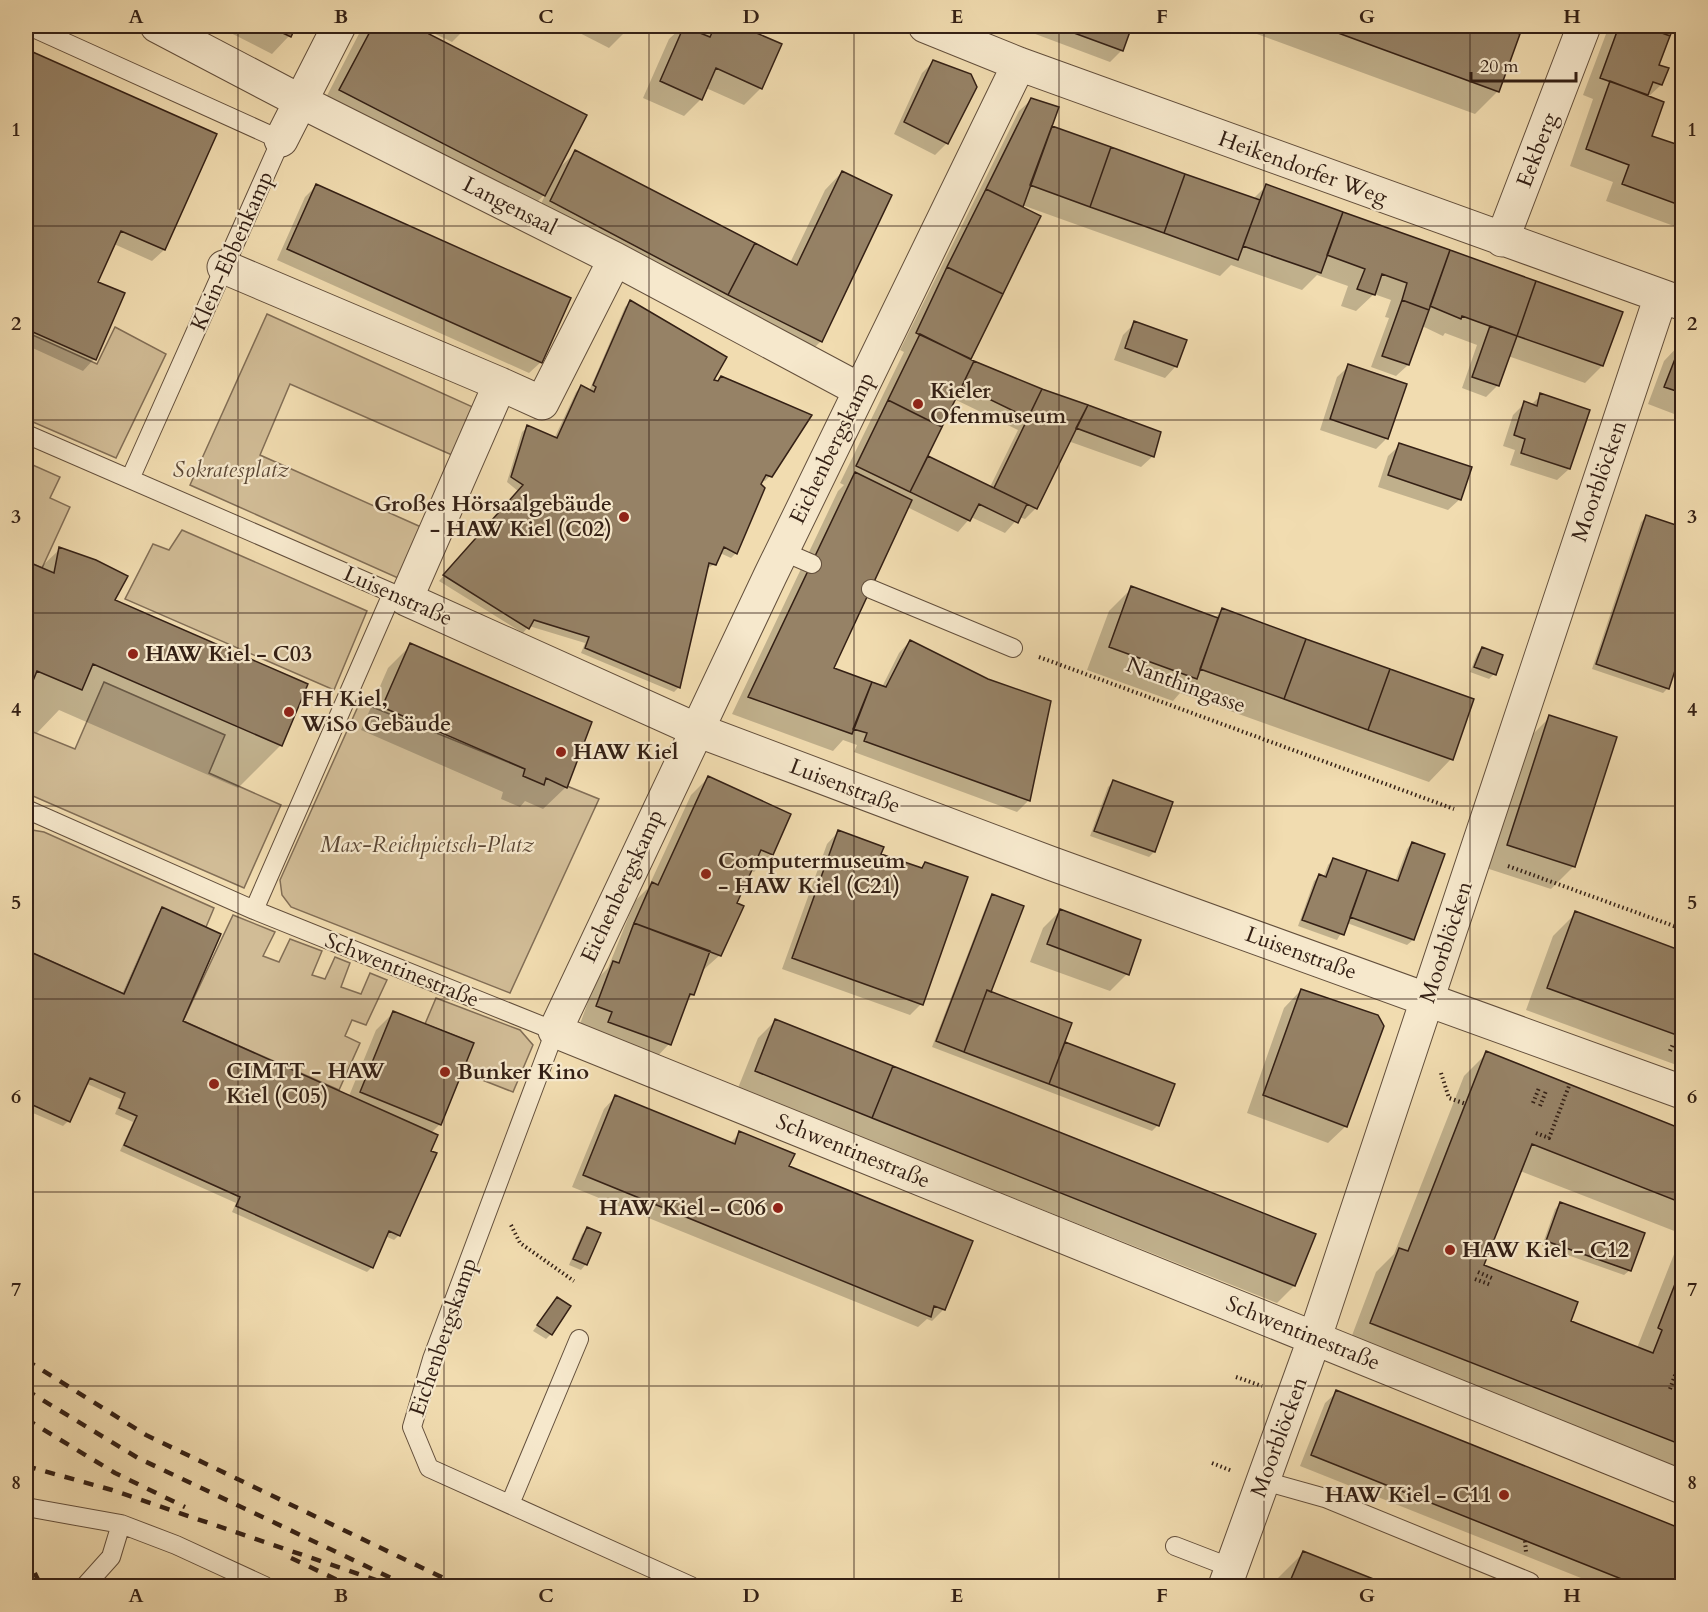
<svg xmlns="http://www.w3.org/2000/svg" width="1708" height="1612" viewBox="0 0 1708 1612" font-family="Cardo,serif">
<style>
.green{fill:#d1bc96;stroke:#826e56;stroke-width:1.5}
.shadow{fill:#0003;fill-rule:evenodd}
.building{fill:#968266;stroke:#342015;stroke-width:1.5}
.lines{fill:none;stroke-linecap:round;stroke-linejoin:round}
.lane-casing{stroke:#634f3c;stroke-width:20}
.street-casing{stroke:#634f3c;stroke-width:35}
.path{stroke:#342015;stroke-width:4;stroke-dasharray:1.5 3;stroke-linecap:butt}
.lane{stroke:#f6e8cc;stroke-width:18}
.street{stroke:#f6e8cc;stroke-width:33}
.rail{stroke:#342015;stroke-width:4.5;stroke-dasharray:10 10;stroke-linecap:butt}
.grid{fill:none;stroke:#342015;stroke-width:1.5;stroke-opacity:0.55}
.poi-dot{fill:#8f2418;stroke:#f6e8cc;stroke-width:2}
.labels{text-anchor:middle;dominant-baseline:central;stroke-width:4.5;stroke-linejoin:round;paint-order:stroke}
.street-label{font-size:22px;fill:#342015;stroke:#f6e8cc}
.poi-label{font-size:22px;font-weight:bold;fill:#342015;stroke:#f6e8cc;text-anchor:start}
.park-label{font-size:22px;font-style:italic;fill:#5b4735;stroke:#f6e8cc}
.neatline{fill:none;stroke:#342015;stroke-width:2}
.grid-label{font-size:20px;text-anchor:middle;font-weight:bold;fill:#342015}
</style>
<rect width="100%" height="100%" fill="#f1dcb0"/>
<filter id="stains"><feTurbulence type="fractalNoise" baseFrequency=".00333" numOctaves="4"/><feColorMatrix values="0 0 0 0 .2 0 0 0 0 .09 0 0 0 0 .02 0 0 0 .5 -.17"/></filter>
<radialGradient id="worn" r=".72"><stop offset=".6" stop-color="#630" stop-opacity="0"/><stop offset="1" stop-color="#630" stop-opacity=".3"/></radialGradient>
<path class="green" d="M267 314 475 408 452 455 290 384 260 455 421 527 398 578 190 485Z
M115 327 166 354 116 458 26 419V332L97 364Z
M26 462 60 477 50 498 70 507 42 568 26 561Z
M182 530 367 611 334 690 125 599 153 544 169 550Z
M104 682 225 735 209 773 281 805 244 888 26 793V729L75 749Z
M360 702 599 799 510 993 291 907 282 895 280 880Z
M26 829 44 832 214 908 206 927 162 908 124 994 26 950V861L30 851 26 848Z
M233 915 275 932 263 956 279 962 290 939 322 951 312 975 325 979 335 957 350 963 341 987 361 994 370 973 387 980 366 1025 352 1020 345 1036 360 1043 339 1090 183 1021Z
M436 998 520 1030 533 1045 513 1092 462 1072 473 1043 425 1024Z"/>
<path class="shadow" d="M217 26H294L289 36 272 54Z
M363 26H468L452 42 429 31 427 35 557 170 576 152 790 263 825 190 842 172 821 341 804 358 534 219 546 193 521 218 318 113Z
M566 26H631L609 48Z
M683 26 700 28 698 33 703 35 712 26H736L780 45 761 88 744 105 706 88 701 99 684 116 643 98 669 39Z
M1014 26H1131L1122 50 1110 62Z
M1235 26H1492L1518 35 1498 91 1475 114Z
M1609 26H1672L1657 66 1661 85 1648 97 1651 136 1682 148V229L1606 201 1613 182 1570 166 1593 99 1583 95Z
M26 51 215 135 164 250 152 261 114 244 96 282 94 359 83 371 26 345Z
M934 61 975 87 947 143 935 155 894 134 922 73Z
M1031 100 1048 132 1253 199 1266 186 1602 366 1585 383 1508 356 1498 385 1486 397 1462 388 1477 345 1445 333 1443 336 1422 326 1408 365 1396 376 1371 367 1389 318 1385 317 1391 300 1374 294 1356 311 1341 306 1348 286 1317 275 1302 290 1231 265 1220 276 1022 205 1020 208 1039 217 967 369 974 362 1153 456 1141 467 1068 441 1036 508 1025 519 1019 517 1005 533 971 517 958 532 907 507 831 669 882 687 899 653 910 641 988 680 1050 702 1028 801 1017 812 854 752 857 745 843 740 833 751 732 714 838 491 844 485 840 483 904 352 900 350 1019 111ZM954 399 1018 430 990 487 928 458 923 463Z
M316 186 541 362 529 373 277 260 305 197Z
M630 302 712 380 770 476 765 481 762 480 736 553 731 558 720 553 715 564 706 569 679 687 674 692 581 653 585 643 529 626 523 633 439 581 519 492 507 482 522 432 528 427 554 439 576 392 581 387 589 391 625 307Z
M1135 323 1176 366 1165 378 1114 360 1123 335Z
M1682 342V417L1648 404 1664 361Z
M1349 366 1387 438 1376 449 1320 430 1337 377Z
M1541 395 1569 469 1557 480 1510 465 1515 450 1503 446 1513 415 1525 403 1531 405Z
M1400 445 1460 499 1448 510 1378 487 1388 456Z
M1646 517 1682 529V645L1668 688 1663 693 1592 669 1641 522Z
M60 549 113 601 281 745 238 788 59 710 37 733 26 728V563L39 569Z
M1132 588 1215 618 1222 610 1451 759 1429 782 1180 693 1173 701 1087 670 1109 611Z
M411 645 566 787 543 809 525 801 520 807 501 799 503 792 361 730 388 668Z
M1482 648 1494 674 1489 679 1470 672 1477 654Z
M1550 717 1574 866 1551 889 1486 868 1527 740Z
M708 778 771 854 754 872 750 870 735 903 720 955 701 972 693 994 685 1002 669 1044 652 1062 580 1024 596 980 608 968 635 901 648 888 691 795Z
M1113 782 1154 852 1149 857 1090 836 1108 787Z
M838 832 879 854 920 869 925 864 921 1004 910 1015 782 969 827 844Z
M1412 843 1413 940 1407 945 1347 923 1337 940 1298 926 1314 881 1319 876 1323 878 1328 865 1333 859 1395 882 1407 849Z
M993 896 989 993 1063 1043 1173 1085 1158 1125 1152 1131 932 1047 988 901Z
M162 909 181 1021 349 1096 376 1030 394 1012 440 1124 431 1133 399 1235 394 1240 385 1236 372 1267 367 1272 232 1212 236 1203 120 1151 133 1122 115 1114 121 1099 85 1083 68 1121 63 1126 26 1110V952L122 994 157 915Z
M1060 911 1127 974 1110 991 1030 962 1043 928Z
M1576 913 1682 952V1067L1526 1010 1553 936Z
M1301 990 1346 1126 1328 1143 1247 1113 1284 1008Z
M775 1021 1294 1286 1277 1303 738 1088 758 1038Z
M1487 1053 1682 1131V1477L1348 1346 1376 1272 1394 1254 1464 1076ZM1520 1171 1682 1234 1637 1348 1569 1322 1482 1266Z
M615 1097 730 1143 740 1133 787 1167 944 1309 932 1321 927 1319 918 1327 572 1187 604 1109Z
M1560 1204 1630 1270 1624 1275 1542 1246 1555 1209Z
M587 1229 586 1264 581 1270 569 1265 582 1234Z
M557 1299 551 1334 546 1339 533 1331Z
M1337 1392 1682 1530V1586H1601L1300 1466 1325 1403Z
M1303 1553 1387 1586H1270Z"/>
<path class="building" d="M268 26H296L291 37Z
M373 26H434L429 34 587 115 545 196 339 90Z
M684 26H698L702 27 700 33 710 37 715 26H740L782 44 762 89 716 68 702 100 660 81Z
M1055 26H1132L1123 51Z
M1319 26H1496L1520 34 1499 92Z
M1619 26H1643L1670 36 1659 65 1669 68 1662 85 1653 82 1648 95 1600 78Z
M1643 26H1674L1670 36Z
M26 49 217 134 165 250 121 231 98 282 125 293 96 360 26 329Z
M933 60 971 74 977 87 948 144 904 122Z
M1610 81 1664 102 1652 136 1682 146V206L1622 184 1629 165 1586 149Z
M1031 98 1059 107 1023 207 986 189Z
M1052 126 1111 147 1090 207 1030 185Z
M1111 147 1185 174 1164 233 1090 207Z
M575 150 755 243 728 295 550 201Z
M842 171 892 195 822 342 728 295 755 243 797 265Z
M1185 174 1260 200 1238 260 1164 233Z
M316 184 571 298 542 363 287 249Z
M1266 184 1343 212 1321 273 1243 246Z
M986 189 1041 216 1003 294 947 267Z
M1343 212 1450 250 1429 310 1402 300 1407 283 1382 274 1375 295 1357 289 1365 269 1327 255Z
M1450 250 1536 281 1517 336 1462 316 1461 319 1430 306Z
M947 267 1003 294 971 359 916 333Z
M1536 281 1623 312 1603 366 1517 336Z
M630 300 727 357 714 380 718 381 721 376 812 415 772 477 766 475 761 484 765 488 737 554 724 547 716 565 709 563 680 688 585 648 589 637 534 620 529 629 443 575 523 485 511 477 527 425 557 438 581 385 594 392 596 387 593 385Z
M1402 300 1429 310 1409 365 1382 356Z
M1134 321 1187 340 1177 367 1125 348Z
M1490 326 1517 336 1499 386 1472 377Z
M920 334 974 361 942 427 888 400Z
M1682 341V393L1664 387Z
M974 361 1042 389 1028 418 962 386Z
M1348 364 1407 384 1388 439 1330 419Z
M1042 389 1088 405 1037 509 994 488Z
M1540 393 1590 410 1570 469 1521 453 1525 439 1514 435 1524 401 1537 406Z
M888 400 942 427 910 492 856 466Z
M1088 405 1161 432 1154 457 1076 428Z
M1399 443 1472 467 1461 500 1388 475Z
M928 456 1027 504 1018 523 979 504 970 521 910 492Z
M855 472 912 500 834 668 872 682 852 734 748 697Z
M1646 515 1682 527V649L1669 689 1596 664Z
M59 547 96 560 128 576 115 600 308 684 282 746 93 664 82 690 37 671 30 688 26 686V645L30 636 26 634V561L54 573Z
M1131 586 1218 618 1197 679 1109 647Z
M1222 608 1306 639 1284 699 1200 669Z
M1306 639 1390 669 1368 730 1284 699Z
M910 640 988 679 1051 701 1030 801 864 741 867 733 853 729 872 682 886 687Z
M410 643 592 722 567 788 546 778 544 785 523 776 525 769 382 707Z
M1482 647 1503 655 1496 675 1474 667Z
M1390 669 1474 699 1453 760 1368 730Z
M1549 715 1617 737 1575 867 1507 845Z
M708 776 791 814 773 855 761 850 737 903 744 906 721 956 634 923 652 882 658 885Z
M1113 780 1173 802 1155 852 1094 831Z
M838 830 884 847 881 854 922 868 925 862 968 877 923 1005 792 958Z
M1412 842 1445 854 1414 940 1350 917 1367 870 1398 881Z
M1333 858 1367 870 1344 935 1302 920 1319 874 1326 877Z
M992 894 1024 906 991 992 987 990 964 1052 936 1041Z
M162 907 221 934 183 1021 438 1135 431 1151 437 1153 400 1236 389 1231 373 1268 236 1206 240 1197 124 1145 137 1116 119 1108 125 1093 90 1078 70 1122 26 1102V950L124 994Z
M1060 909 1141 940 1129 975 1047 944Z
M1575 911 1682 951V1037L1547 988Z
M634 923 710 951 694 995 690 994 671 1045 608 1022 612 1012 596 1006 613 961 619 963Z
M1301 989 1378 1015 1384 1026 1347 1127 1263 1095Z
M987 990 1072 1023 1049 1084 964 1052Z
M393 1011 474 1043 441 1125 360 1092Z
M775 1019 893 1066 872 1118 755 1071Z
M1065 1042 1175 1084 1159 1126 1049 1084Z
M1486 1051 1682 1129V1203L1532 1144 1484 1265 1578 1302 1571 1321 1653 1353 1662 1330 1658 1328 1682 1266V1445L1370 1323 1399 1248 1408 1251Z
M893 1066 1316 1234 1295 1286 872 1118Z
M615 1095 735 1144 739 1131 795 1154 789 1166 973 1241 945 1310 934 1306 931 1317 583 1175Z
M1560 1202 1645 1233 1631 1271 1546 1241Z
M587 1227 601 1233 587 1265 573 1259Z
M557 1297 571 1306 552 1335 537 1325Z
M1336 1390 1682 1529V1586H1639L1311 1455Z
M1303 1551 1391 1586H1288Z"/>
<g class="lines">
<defs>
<path id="lane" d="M29 26 281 140 130 479
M26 434 406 599
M782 551 812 564
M871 589 1013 648
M26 809 254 910 555 1031 432 1359 412 1427 429 1468 691 1586
M254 910 392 594
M1264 1481 1325 1498 1530 1582
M510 1504 579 1339
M26 1507 121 1524 176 1545 265 1586
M1175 1546 1232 1568
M85 1586 111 1557 121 1524"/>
<path id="street" d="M157 26 300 101 615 259 860 390
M925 26 1019 64 1681 303
M1019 64 770 576 555 1031 1682 1487
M281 140 339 26
M1502 240 1584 26
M615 259 542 403 500 384 406 599 697 730 1050 863 1682 1092
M224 267 500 384
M1225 1586 1315 1337 1661 296"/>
</defs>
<use href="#lane" class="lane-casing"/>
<use href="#street" class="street-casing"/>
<path class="path" d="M1039 657 1454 809
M1508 866 1682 929
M1670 1051 1673 1044 1682 1048
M1441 1073 1449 1098 1466 1104
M1533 1103 1539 1088
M1540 1106 1546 1091
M1536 1133 1549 1138 1569 1086
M511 1225 520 1243 574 1281
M1478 1272 1494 1279
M1475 1279 1491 1285
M1236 1377 1262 1386
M1670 1389 1682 1356
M1679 1389 1682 1380
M1212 1463 1232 1471
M1525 1541 1526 1552"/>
<use href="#lane" class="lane"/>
<use href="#street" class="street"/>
<path class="rail" d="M26 1360 146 1435 460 1586
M26 1390 138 1458 408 1586
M26 1419 115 1473 185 1507
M26 1466 112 1490 382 1582
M26 1555 41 1586
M291 1558 350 1586"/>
</g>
<path class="grid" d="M238 26V1586M444 26V1586M649 26V1586M854 26V1586M1059 26V1586M1264 26V1586M1470 26V1586M26 226H1682M26 420H1682M26 613H1682M26 806H1682M26 999H1682M26 1192H1682M26 1386H1682"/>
<g class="poi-dot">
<circle cx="918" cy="404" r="6"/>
<circle cx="624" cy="517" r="6"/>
<circle cx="133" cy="654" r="6"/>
<circle cx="289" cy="712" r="6"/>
<circle cx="561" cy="752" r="6"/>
<circle cx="706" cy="874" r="6"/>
<circle cx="445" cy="1072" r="6"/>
<circle cx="214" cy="1084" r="6"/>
<circle cx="778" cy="1208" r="6"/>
<circle cx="1450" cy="1250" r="6"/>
<circle cx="1504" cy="1495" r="6"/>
</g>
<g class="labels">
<g class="street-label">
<text transform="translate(1537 150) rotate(-69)">Eekberg</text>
<text transform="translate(1303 168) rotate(20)">Heikendorfer Weg</text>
<text transform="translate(510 206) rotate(27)">Langensaal</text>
<text transform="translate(232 251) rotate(-66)">Klein-Ebbenkamp</text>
<text transform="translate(832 448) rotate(-64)">Eichenbergskamp</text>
<text transform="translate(1599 481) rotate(-71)">Moorblöcken</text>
<text transform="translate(398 596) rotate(24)">Luisenstraße</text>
<text transform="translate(1186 685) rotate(20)">Nanthingasse</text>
<text transform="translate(845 786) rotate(21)">Luisenstraße</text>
<text transform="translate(622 886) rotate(-65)">Eichenbergskamp</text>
<text transform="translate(1446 942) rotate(-72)">Moorblöcken</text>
<text transform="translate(1301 953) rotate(20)">Luisenstraße</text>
<text transform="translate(402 970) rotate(22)">Schwentinestraße</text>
<text transform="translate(853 1151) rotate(22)">Schwentinestraße</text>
<text transform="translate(1303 1333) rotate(22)">Schwentinestraße</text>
<text transform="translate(443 1337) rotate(-71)">Eichenbergskamp</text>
<text transform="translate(1279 1437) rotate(-70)">Moorblöcken</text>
</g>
<g class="poi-label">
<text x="930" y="391">Kieler<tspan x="930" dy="25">Ofenmuseum</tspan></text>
<text x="612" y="504" text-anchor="end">Großes Hörsaalgebäude<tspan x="612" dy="25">- HAW Kiel (C02)</tspan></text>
<text x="145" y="654">HAW Kiel - C03</text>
<text x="301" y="699">FH Kiel,<tspan x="301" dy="25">WiSo Gebäude</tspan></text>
<text x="573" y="752">HAW Kiel</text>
<text x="718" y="861">Computermuseum<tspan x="718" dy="25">- HAW Kiel (C21)</tspan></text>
<text x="226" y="1071">CIMTT - HAW<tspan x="226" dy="25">Kiel (C05)</tspan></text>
<text x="457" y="1072">Bunker Kino</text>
<text x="766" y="1208" text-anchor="end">HAW Kiel - C06</text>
<text x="1462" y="1250">HAW Kiel - C12</text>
<text x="1492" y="1495" text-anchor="end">HAW Kiel - C11</text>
</g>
<g class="park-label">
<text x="231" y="470">Sokratesplatz</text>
<text x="427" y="845">Max-Reichpietsch-Platz</text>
</g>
</g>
<rect width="1708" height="1612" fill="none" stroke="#f1dcb0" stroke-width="66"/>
<path d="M1471 72v9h105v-9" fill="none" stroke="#342015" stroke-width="3"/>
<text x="1480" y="72" font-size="18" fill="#342015" stroke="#f6e8cc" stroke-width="4.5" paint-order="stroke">20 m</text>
<rect x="33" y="33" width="1642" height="1546" class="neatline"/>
<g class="grid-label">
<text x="136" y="23">A</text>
<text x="341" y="23">B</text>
<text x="546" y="23">C</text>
<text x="751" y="23">D</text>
<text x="957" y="23">E</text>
<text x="1162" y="23">F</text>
<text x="1367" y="23">G</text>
<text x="1572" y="23">H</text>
<text x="16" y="136">1</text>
<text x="1692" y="136">1</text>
<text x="16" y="330">2</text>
<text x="1692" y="330">2</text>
<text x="16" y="523">3</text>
<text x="1692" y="523">3</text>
<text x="16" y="716">4</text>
<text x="1692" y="716">4</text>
<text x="16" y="909">5</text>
<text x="1692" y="909">5</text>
<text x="16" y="1103">6</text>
<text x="1692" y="1103">6</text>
<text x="16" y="1296">7</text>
<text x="1692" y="1296">7</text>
<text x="16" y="1489">8</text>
<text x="1692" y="1489">8</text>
<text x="136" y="1602">A</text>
<text x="341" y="1602">B</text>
<text x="546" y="1602">C</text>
<text x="751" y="1602">D</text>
<text x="957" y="1602">E</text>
<text x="1162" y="1602">F</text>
<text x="1367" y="1602">G</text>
<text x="1572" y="1602">H</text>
</g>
<rect width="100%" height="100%" filter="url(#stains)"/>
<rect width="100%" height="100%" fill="url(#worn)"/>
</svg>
